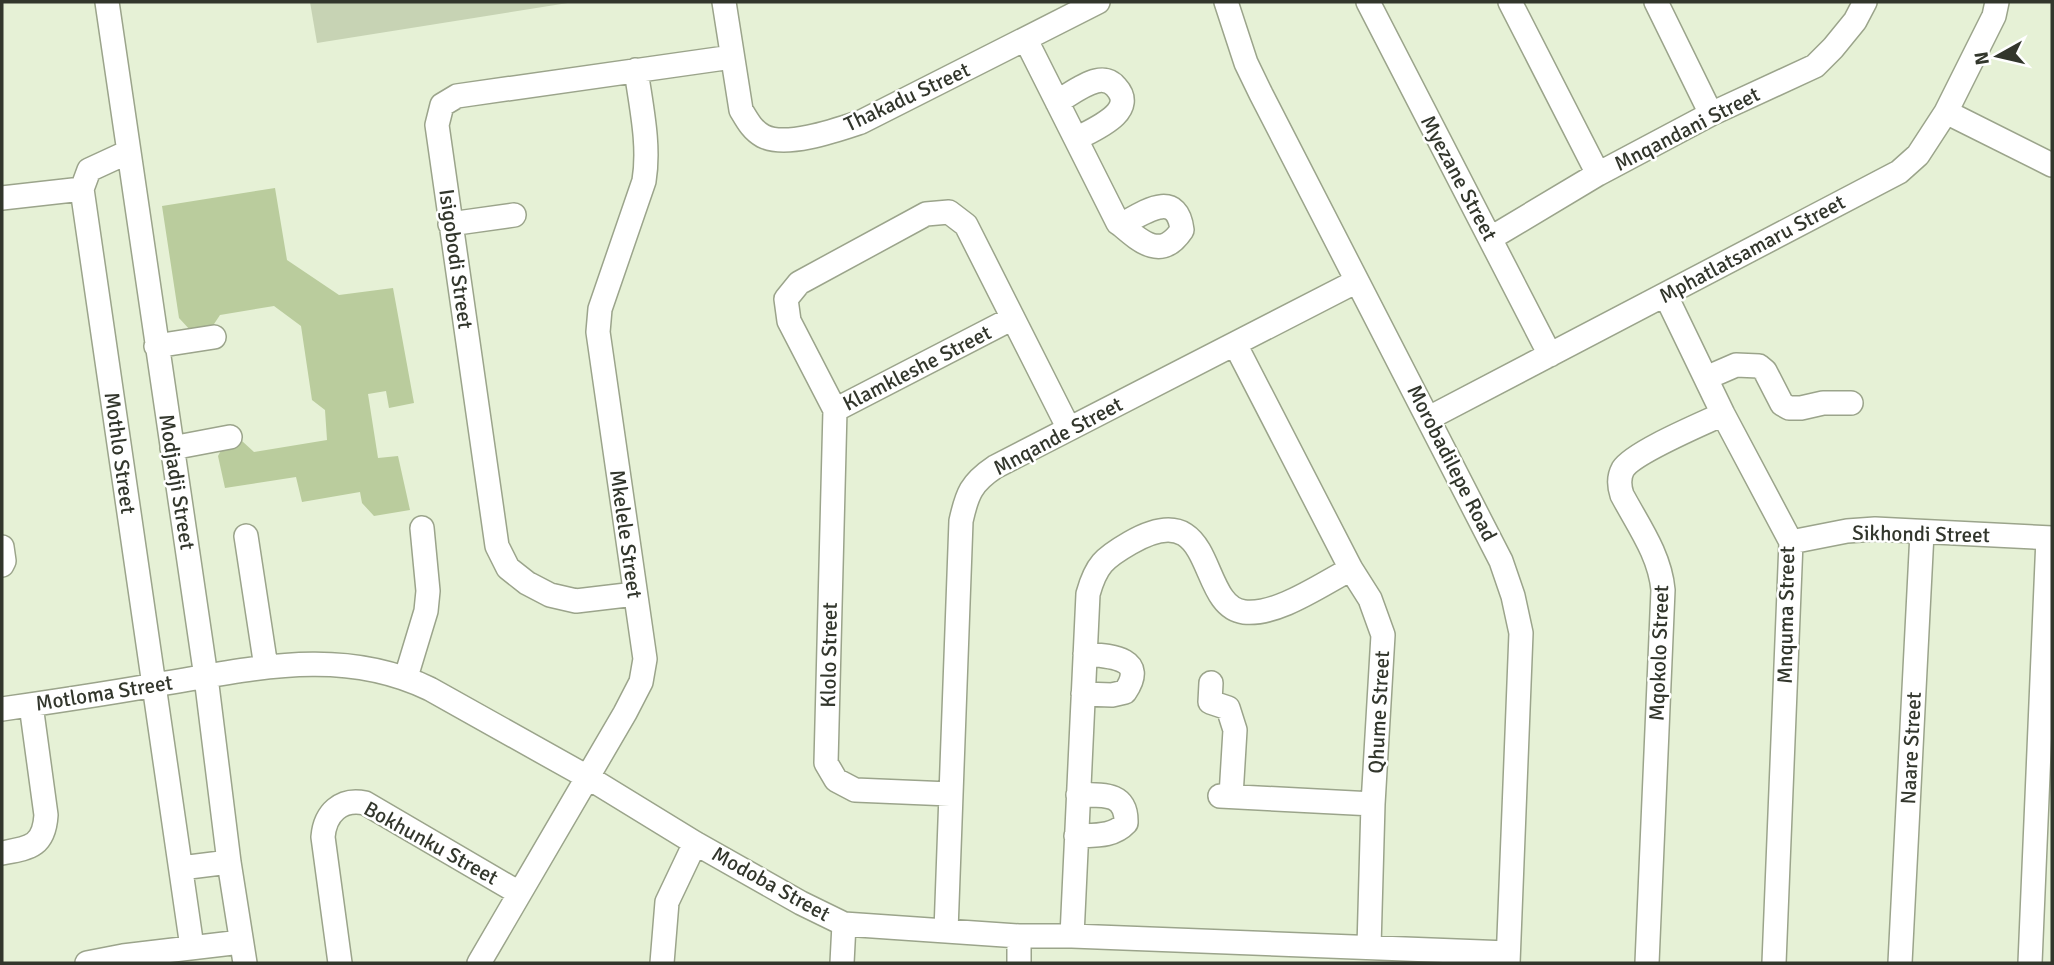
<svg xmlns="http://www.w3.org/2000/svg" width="2054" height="965" viewBox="0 0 2054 965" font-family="Signika,sans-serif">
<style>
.green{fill:#c7d3b4}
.building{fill:#bacc9d}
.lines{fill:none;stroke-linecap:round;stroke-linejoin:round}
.minor-casing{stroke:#9ba48b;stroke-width:26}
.minor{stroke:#fff;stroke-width:23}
.labels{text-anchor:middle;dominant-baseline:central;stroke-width:5;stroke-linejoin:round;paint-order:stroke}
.street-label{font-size:21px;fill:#32362c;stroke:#fff}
</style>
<rect width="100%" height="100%" fill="#e6f1d6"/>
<path class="green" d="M310 2H574L317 43Z"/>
<path class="building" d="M275 188 287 260 339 295 393 288 414 403 389 408 386 391 368 394 378 458 398 456 410 510 374 516 362 503 360 492 302 502 296 477 225 488 218 456 224 445 242 441 254 452 327 440 325 410 312 400 301 326 274 306 220 315 212 327 191 331 179 318 162 206Z"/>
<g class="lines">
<defs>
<path id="minor" d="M107 2 206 677 229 862 245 963
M724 2 741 110C747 120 752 130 763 136 786 148 837 130 861 122L1098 2
M1226 2 1246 63 1261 94 1501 561 1513 596 1521 633 1508 963
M1368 2 1550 355
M1510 2 1598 174
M1656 2 1711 114
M1026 40 1118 223 1121 225C1142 243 1162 260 1182 230 1177 188 1143 213 1121 225
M1057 102C1069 95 1083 84 1096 81 1104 79 1111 81 1116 87 1139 112 1092 130 1076 139
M1946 112 2052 165
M128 152 89 170 82 189 192 947
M2 198 82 189
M450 224 514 215
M1491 238 1598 174 1711 114 1815 66 1833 48 1855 21 1865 2
M1666 296 1723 414 1791 542 1774 963
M1235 344 1351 569 1370 599 1383 635 1373 804 1369 947
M156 346 214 337
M1706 378 1736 365 1759 366 1765 371 1782 404 1789 408H1801L1823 403H1851
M835 410 1013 318
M1429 418 1899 172 1918 155 1946 112 1994 16 1997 2
M172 448 230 437
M246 536 266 667
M1791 542 1847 531 1875 529 2052 538
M2 547 4 561 2 565
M635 594 576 601 550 595 527 583 508 568 497 546 437 125 442 105 457 96 732 57
M406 677 426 611 428 591 422 528
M1211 683 1210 702 1228 708 1235 730 1231 796
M1083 694 1112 695 1125 692C1149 657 1108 656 1085 654
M2 709C57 701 112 693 166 683 257 668 343 647 430 689L589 778 695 843 801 903 844 924 1019 936H1072L1508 953
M950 794 855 790 836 780 826 763 835 410 789 321 786 299 799 283 926 214 949 212 966 225 1069 429
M1220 796 1373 804
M1076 836C1095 835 1113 837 1126 823 1127 791 1101 795 1078 795
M2 853C29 848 44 847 46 815L31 705
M181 868 229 862
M946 931 961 521C967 494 971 483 995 467L1357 281
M1072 936 1088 594C1096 565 1104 558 1130 543 1218 492 1196 606 1244 612 1277 616 1322 584 1351 569
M87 963 123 956 241 942
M340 963 323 837C325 813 341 798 365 803L519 893
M479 963 625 713 641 682 645 659 598 332 600 309 644 181C650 145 641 106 636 70
M662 963 667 902 695 843
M842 963 844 924
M1019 963V936
M1647 963 1663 590C1660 555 1638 525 1622 495 1619 486 1618 478 1623 469 1634 452 1702 424 1723 414
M1900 963 1922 533
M2030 963 2048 538"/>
</defs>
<use href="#minor" class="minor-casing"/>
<use href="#minor" class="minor"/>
</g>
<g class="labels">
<g class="street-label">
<text transform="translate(907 97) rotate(-25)">Thakadu Street</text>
<text transform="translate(1687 129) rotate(-27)">Mnqandani Street</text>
<text transform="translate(1459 178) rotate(62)">Myezane Street</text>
<text transform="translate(1752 249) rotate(-28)">Mphatlatsamaru Street</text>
<text transform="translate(456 259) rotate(82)">Isigobodi Street</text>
<text transform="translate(917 368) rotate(-27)">Klamkleshe Street</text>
<text transform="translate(1058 436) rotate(-28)">Mnqande Street</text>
<text transform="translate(120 453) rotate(82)">Mothlo Street</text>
<text transform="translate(1452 463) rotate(63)">Morobadilepe Road</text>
<text transform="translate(177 482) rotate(81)">Modjadji Street</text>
<text transform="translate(626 534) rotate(82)">Mkelele Street</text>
<text transform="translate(1921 534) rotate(1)">Sikhondi Street</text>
<text transform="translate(1786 615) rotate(-89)">Mnquma Street</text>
<text transform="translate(1659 653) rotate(-88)">Mqokolo Street</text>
<text transform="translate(829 655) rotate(-89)">Klolo Street</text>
<text transform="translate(104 693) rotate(-9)">Motloma Street</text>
<text transform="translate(1379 712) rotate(-87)">Qhume Street</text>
<text transform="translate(1911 748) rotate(-87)">Naare Street</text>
<text transform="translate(431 843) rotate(29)">Bokhunku Street</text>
<text transform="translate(771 884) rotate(29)">Modoba Street</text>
</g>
</g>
<rect width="2054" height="965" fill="none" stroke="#32362c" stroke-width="7"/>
<g transform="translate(1998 56) rotate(262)" stroke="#ffffff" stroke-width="5" paint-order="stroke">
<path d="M0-5L12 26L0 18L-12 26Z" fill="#32362c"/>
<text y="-10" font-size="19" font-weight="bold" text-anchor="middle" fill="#32362c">N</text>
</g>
</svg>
